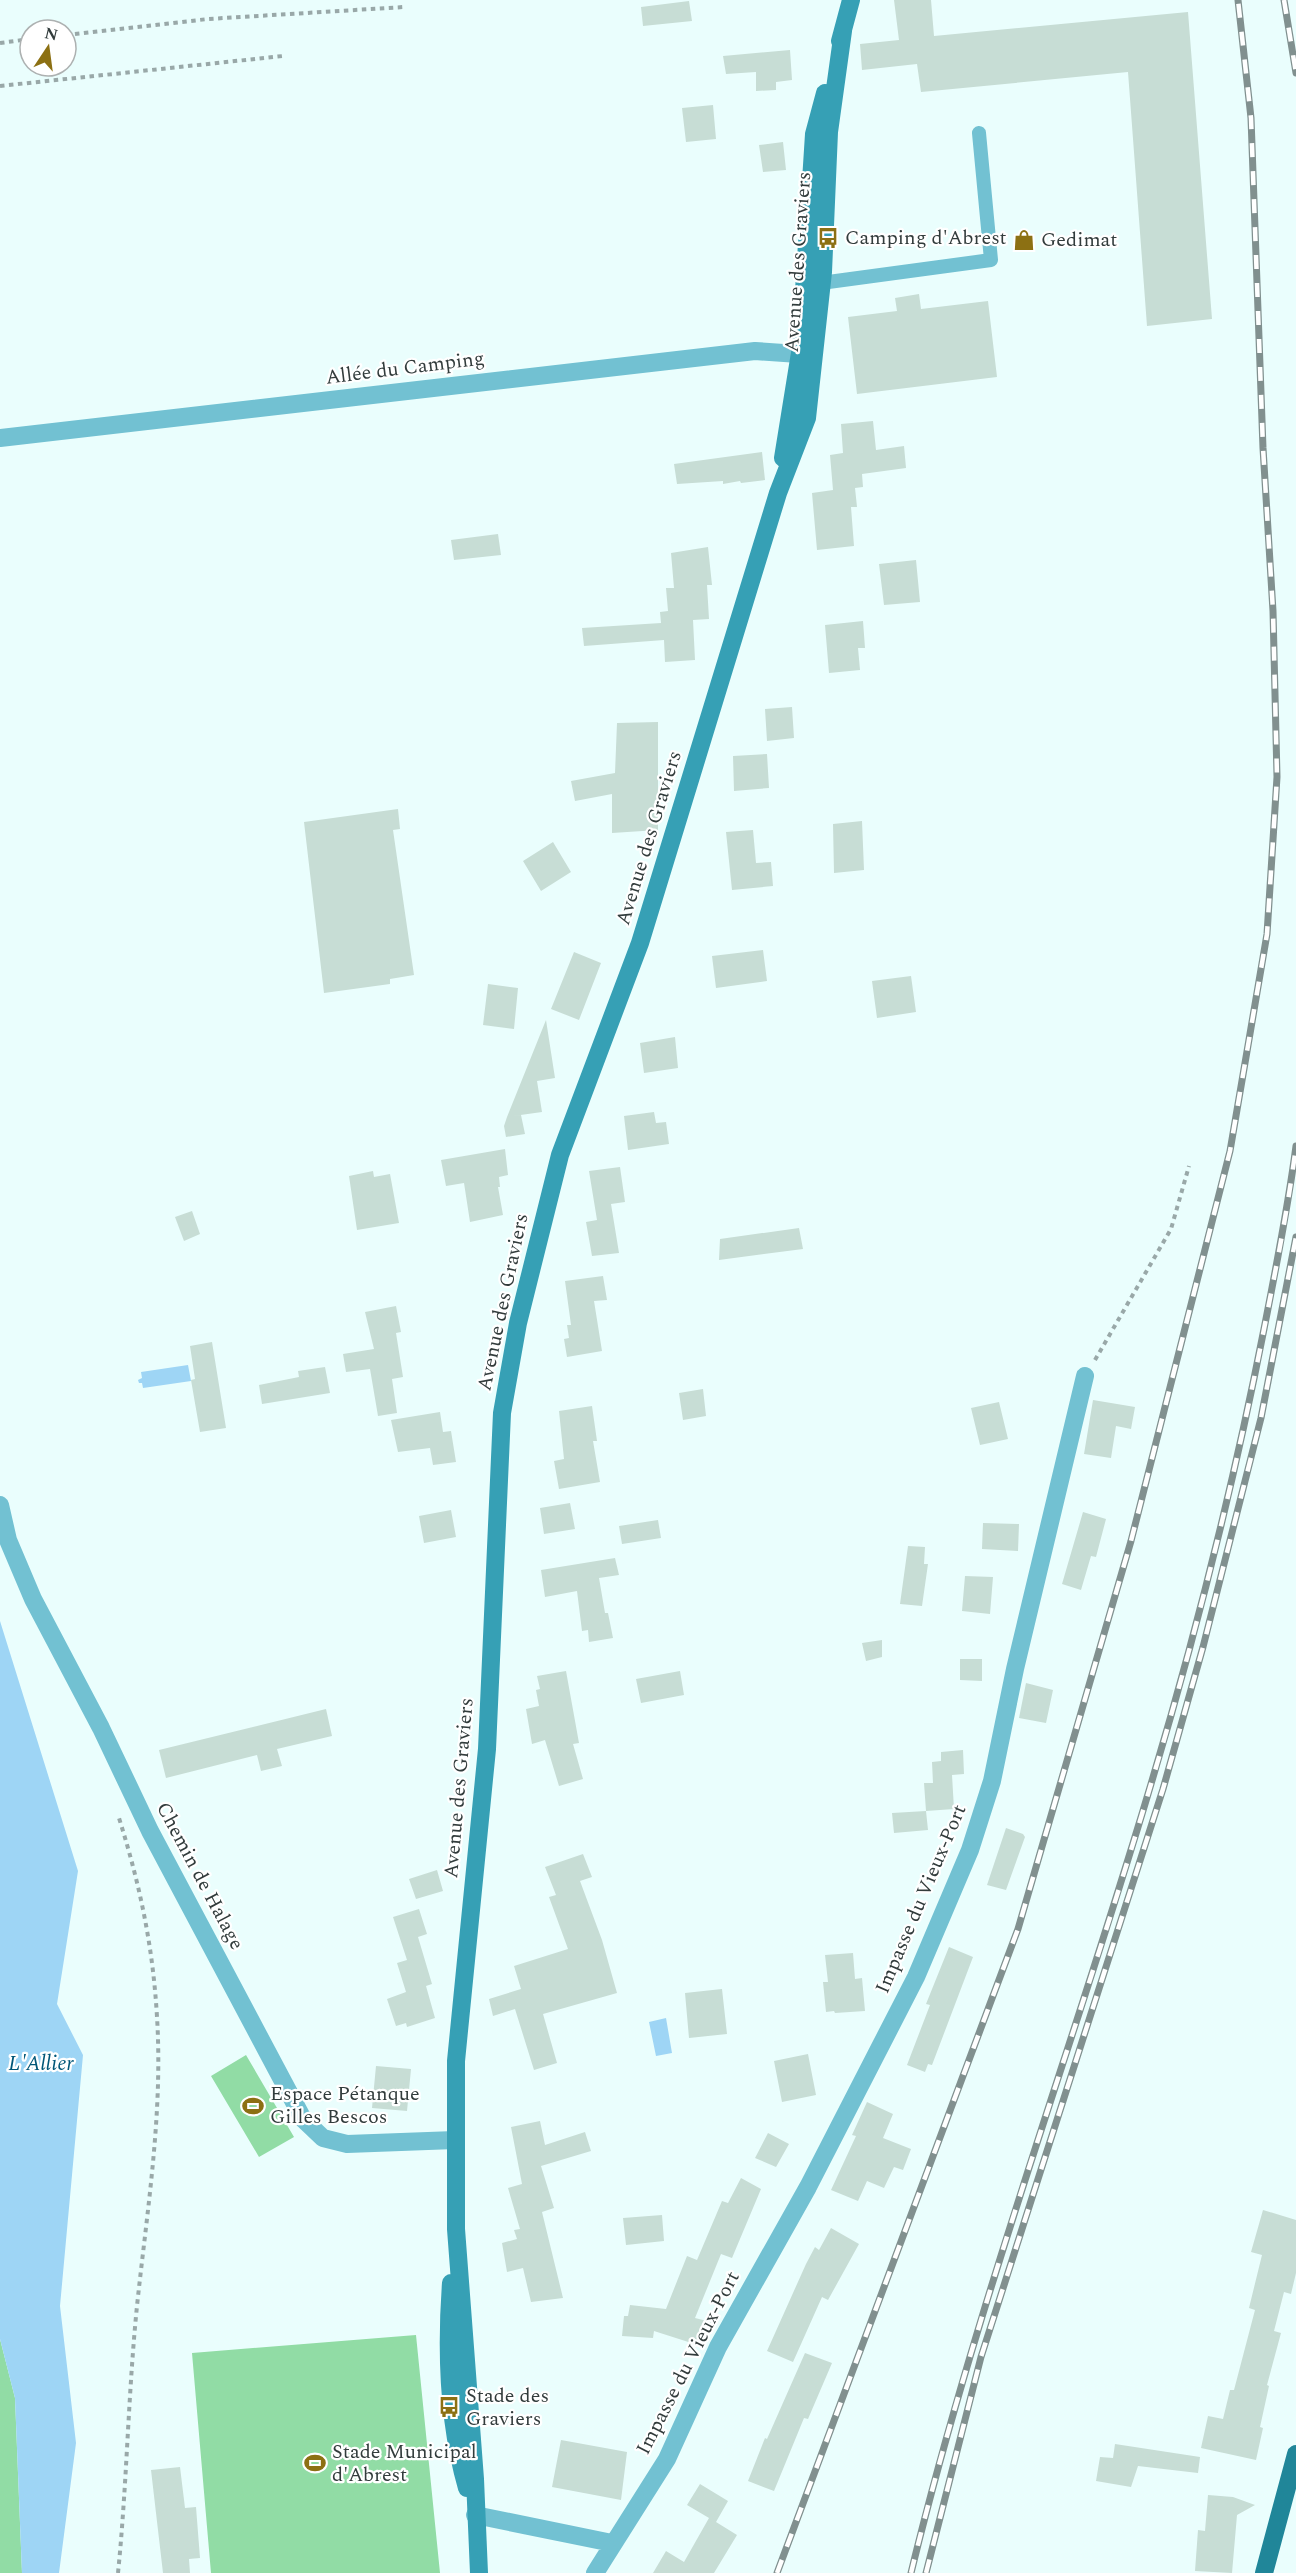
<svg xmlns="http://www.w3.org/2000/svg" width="1296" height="2573" viewBox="0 0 1296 2573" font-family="Spectral,serif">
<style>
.green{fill:#91dca5}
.water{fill:#9ed5f5}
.building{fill:#c7ddd5}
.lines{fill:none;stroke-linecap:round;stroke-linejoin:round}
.path{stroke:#99a8a8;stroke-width:4;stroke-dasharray:4.5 4.5;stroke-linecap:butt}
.lane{stroke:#72c1d2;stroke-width:14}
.street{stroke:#72c1d2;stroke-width:18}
.secondary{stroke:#36a0b5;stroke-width:18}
.primary{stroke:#208699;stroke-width:18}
.rail-casing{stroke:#81908f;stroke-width:7}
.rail{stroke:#fff;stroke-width:4.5;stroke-dasharray:14;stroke-linecap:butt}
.labels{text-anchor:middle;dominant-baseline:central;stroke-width:4.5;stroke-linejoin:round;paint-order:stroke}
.poi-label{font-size:20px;fill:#323c3c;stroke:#fff;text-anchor:start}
.street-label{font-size:20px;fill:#323c3c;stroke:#fff}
.water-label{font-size:21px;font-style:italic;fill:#005678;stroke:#fff}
</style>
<rect width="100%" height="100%" fill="#eafefd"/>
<path class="green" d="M246 2055 294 2137 259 2157 211 2076Z
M416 2335 440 2573H211L192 2353Z
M0 2339 15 2398 22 2573H0Z"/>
<path class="water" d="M188 1365 191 1381 143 1388 142 1383H139L138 1380 142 1378 141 1372Z
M0 1621 78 1871 57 2004 83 2055 60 2306 76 2443 59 2573H22L15 2398 0 2339Z
M666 2018 672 2053 656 2056 649 2022Z"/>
<path class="building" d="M894 0H931L934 36 1188 12 1212 319 1147 326 1128 72 921 92 917 64 862 70 860 44 899 40Z
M689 1 692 21 643 26 641 7Z
M790 50 792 80 776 82V90L756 91V72L726 74 723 56Z
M713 105 716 139 686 142 682 108Z
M783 142 786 170 763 172 759 145Z
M919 294 921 309 988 301 997 377 857 394 848 317 897 311 895 298Z
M873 421 876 450 904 446 906 468 862 474 863 487 855 488 857 507H851L854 546 817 550 812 493 833 490 830 455 843 453 841 424Z
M762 452 765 480 741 483 740 481 723 484V481L677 484 674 464Z
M498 534 501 555 454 560 451 540Z
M708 547 712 585H707L709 619 693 620 695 660 665 662 664 640 584 646 582 628 661 623 660 612 668 611 666 588H674L671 553Z
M916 560 920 602 884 605 879 564Z
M863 621 865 648H858L860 670 829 673 825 625Z
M792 707 794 738 767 741 765 709Z
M658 722V830L612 833V794L575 801 571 781 615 773 617 723Z
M767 754 769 788 734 791 733 756Z
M398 809 400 829 393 830 414 975 390 979V984L324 993 304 822Z
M862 821 864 870 834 873 833 824Z
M753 830 756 863 771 862 773 886 732 890 726 832Z
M553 842 571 872 541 891 523 861Z
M763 950 767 981 716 988 712 956Z
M574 952 601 963 579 1020 551 1009Z
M911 976 916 1012 877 1018 872 981Z
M488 984 518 988 514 1029 483 1025Z
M546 1020 555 1078 537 1081 542 1112 507 1117Z
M675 1037 678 1068 644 1073 640 1043Z
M654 1112 656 1123 666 1122 669 1144 628 1150 624 1116Z
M521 1115 525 1134 506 1137 504 1126 507 1117Z
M505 1149 508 1175 499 1177 500 1187H498L503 1215 470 1222 464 1183 446 1186 441 1160Z
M620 1167 625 1202 611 1204 619 1253 592 1256 586 1222 597 1220 589 1171Z
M373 1171 374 1177 390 1174 399 1223 357 1230 349 1176Z
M192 1211 200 1234 184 1241 175 1217Z
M799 1228 803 1249 719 1260 720 1239Z
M603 1276 607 1300 594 1301 602 1351 567 1357 564 1339 569 1338 567 1325H571L565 1281Z
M396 1306 401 1332 396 1333 403 1377 392 1379 397 1413 378 1416 370 1369 346 1372 343 1354 374 1349 365 1312Z
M212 1342 226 1428 200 1432 191 1380 195 1379 190 1346Z
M325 1367 330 1393 262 1404 259 1385 299 1377 298 1371Z
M703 1389 706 1416 683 1420 679 1393Z
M1093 1400 1135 1407 1131 1429 1116 1426 1111 1458 1084 1454Z
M999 1402 1008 1439 980 1445 971 1408Z
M592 1406 597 1441H593L600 1482 559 1489 554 1461 564 1459 559 1411Z
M440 1412 443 1432 451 1431 456 1462 433 1465 430 1448 398 1452 391 1420Z
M570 1503 575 1529 544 1534 540 1508Z
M451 1510 456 1537 424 1543 419 1516Z
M1083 1512 1106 1519 1096 1557 1091 1556 1081 1590 1062 1584Z
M658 1520 661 1538 622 1544 619 1526Z
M983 1523 1019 1524 1018 1551 982 1549Z
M908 1546 925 1547 924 1564H928L922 1606 900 1604Z
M615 1558 619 1575 599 1578 605 1613H608L613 1638 589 1642 588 1630 582 1631 577 1591 545 1597 541 1570Z
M965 1576 993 1577 990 1614 962 1611Z
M882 1640V1657L866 1661 862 1643Z
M960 1659H982V1681L960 1680Z
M566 1671 579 1743 573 1744 583 1779 559 1786 545 1740 532 1744 526 1709 539 1706 536 1690 540 1689 537 1676Z
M680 1671 684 1695 641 1703 636 1679Z
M1026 1683 1053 1690 1046 1723 1019 1718Z
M326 1709 332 1736 277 1749 282 1766 261 1771 257 1755 166 1778 159 1750Z
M963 1750 964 1774 952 1775 954 1809 926 1811 924 1783H933L932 1762 941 1761V1752Z
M926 1811 928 1830 894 1833 892 1813Z
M1006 1828 1023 1834 1025 1837 1006 1890 987 1885Z
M583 1854 592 1877 580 1881 602 1940 617 1993 543 2014 557 2063 534 2070 515 2009 493 2016 489 1999 521 1989 514 1966 568 1949 549 1897 556 1895 545 1867Z
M437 1870 443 1891 416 1899 409 1879Z
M419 1909 427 1934 418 1937 432 1984 426 1986 435 2018 407 2027 406 2023 396 2026 387 1999 406 1992 397 1963 407 1960 393 1917Z
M949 1947 973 1957 932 2065 928 2064 925 2072 907 2065 930 2005 926 2004Z
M853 1953 855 1979 862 1978 865 2011 835 2013 834 2011 826 2012 823 1982H828L825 1955Z
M722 1989 727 2034 689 2038 685 1993Z
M808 2054 816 2095 782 2102 774 2061Z
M376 2066 411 2069 407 2111 372 2108Z
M867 2102 893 2114 883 2138 911 2149 903 2170 894 2167 884 2188 867 2181 858 2201 831 2190 856 2136 852 2135Z
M540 2121 545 2145 585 2132 591 2151 541 2166 554 2208 542 2212 563 2298 531 2302 523 2268 507 2272 502 2243 517 2239 514 2230 520 2229 508 2188 522 2184 511 2127Z
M768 2133 789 2144 776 2167 755 2158Z
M741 2178 761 2189 732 2258 721 2254 695 2318 711 2322 704 2347 654 2331 653 2338 622 2336 624 2316H628L630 2305 666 2309 687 2256 697 2260 722 2201 728 2203Z
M1263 2210 1296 2220V2273L1291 2294 1284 2292 1274 2331 1281 2333 1267 2385 1269 2386 1260 2427 1263 2428 1256 2460 1201 2448 1208 2416 1223 2419 1230 2390H1234L1255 2310 1249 2308 1262 2255 1251 2252Z
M662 2215 664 2241 626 2245 623 2218Z
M831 2228 859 2244 828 2300 822 2297 793 2362 767 2351 806 2264 815 2247 819 2250Z
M805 2353 832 2363 808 2419 804 2418 774 2491 748 2481 765 2438 767 2439Z
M561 2440 627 2452 621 2500 552 2487Z
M1115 2444 1200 2457 1198 2473 1138 2466 1131 2487 1096 2481 1100 2457 1113 2458Z
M180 2467 185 2508 196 2507 200 2558 189 2559 190 2573H163L151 2470Z
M700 2484 728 2501 716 2522 737 2535 714 2573H653L666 2551 684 2562 709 2518 687 2505Z
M1208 2495 1233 2497 1255 2505 1237 2515 1232 2573 1195 2571 1198 2530 1205 2531Z"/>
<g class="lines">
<path class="path" d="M66 35 208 19 404 7
M0 43 30 39
M0 86 283 56
M1095 1360 1171 1229 1189 1166
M118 2573C127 2484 128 2395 137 2306 147 2211 163 2114 157 2017 153 1947 140 1885 119 1818"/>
<path class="lane" d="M815 278 821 283 991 260 979 133"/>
<path class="street" d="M0 438 755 351 813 355
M0 1505 8 1540 33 1599 101 1728 150 1831 303 2119 323 2138 347 2144 455 2140
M475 2515 612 2543
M595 2573 667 2459 718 2347 808 2187 916 1977 970 1850 992 1781 1015 1669 1085 1376"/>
<path class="secondary" d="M840 41 851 0
M783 458 800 353 814 134 825 93
M451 2283C446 2351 448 2422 467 2488
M479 2573 475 2479 456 2229V2061L487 1749 502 1413 518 1323 560 1155 640 943 778 493 807 418 823 272 829 132 843 31"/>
<path class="primary" d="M1264 2573 1296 2454"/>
<defs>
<path id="rail" d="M1284 0 1296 73
M777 2573 1018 1929 1131 1541 1230 1151 1267 934 1277 777 1273 611 1263 448 1251 118 1238 0
M911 2573C976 2305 1073 2047 1151 1784 1196 1634 1234 1482 1264 1329 1276 1268 1288 1208 1296 1146
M926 2573 981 2357 1163 1789 1203 1647 1261 1418 1296 1237"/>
</defs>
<use href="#rail" class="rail-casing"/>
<use href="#rail" class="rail"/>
</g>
<defs>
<symbol id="bus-bare" viewBox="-9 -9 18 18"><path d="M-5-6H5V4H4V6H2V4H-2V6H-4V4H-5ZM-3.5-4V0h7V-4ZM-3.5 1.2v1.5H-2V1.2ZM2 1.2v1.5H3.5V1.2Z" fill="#8c7013" stroke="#fff" stroke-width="2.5" paint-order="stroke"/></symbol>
<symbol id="shop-bare" viewBox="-9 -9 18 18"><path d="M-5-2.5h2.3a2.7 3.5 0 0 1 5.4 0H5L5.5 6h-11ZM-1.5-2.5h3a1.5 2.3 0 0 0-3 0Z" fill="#8c7013" stroke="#fff" stroke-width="2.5" paint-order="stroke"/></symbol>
<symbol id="stadium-bare" viewBox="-9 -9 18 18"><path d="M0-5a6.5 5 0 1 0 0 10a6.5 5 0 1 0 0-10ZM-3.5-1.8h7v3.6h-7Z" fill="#8c7013" stroke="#fff" stroke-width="2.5" paint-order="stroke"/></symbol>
</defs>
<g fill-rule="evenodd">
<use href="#bus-bare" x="813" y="223" width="30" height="30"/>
<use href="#shop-bare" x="1009" y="225" width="30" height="30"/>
<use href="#stadium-bare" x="238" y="2091" width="30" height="30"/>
<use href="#bus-bare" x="434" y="2392" width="30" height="30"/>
<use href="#stadium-bare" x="300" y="2448" width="30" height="30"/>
</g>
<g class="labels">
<g class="poi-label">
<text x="845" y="238">Camping d'Abrest</text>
<text x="1041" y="240">Gedimat</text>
<text x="270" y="2094">Espace Pétanque<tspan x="270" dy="23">Gilles Bescos</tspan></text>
<text x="466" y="2396">Stade des<tspan x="466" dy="23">Graviers</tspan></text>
<text x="332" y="2452">Stade Municipal<tspan x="332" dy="23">d'Abrest</tspan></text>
</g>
<g class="street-label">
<text transform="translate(798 262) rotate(-86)">Avenue des Graviers</text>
<text transform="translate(405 368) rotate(-7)">Allée du Camping</text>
<text transform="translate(649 838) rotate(-73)">Avenue des Graviers</text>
<text transform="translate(503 1302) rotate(-78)">Avenue des Graviers</text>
<text transform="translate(459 1788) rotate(-85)">Avenue des Graviers</text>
<text transform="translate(200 1876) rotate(62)">Chemin de Halage</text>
<text transform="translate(921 1899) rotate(-67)">Impasse du Vieux-Port</text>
<text transform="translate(688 2363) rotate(-63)">Impasse du Vieux-Port</text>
</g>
<g class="water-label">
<text x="41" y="2064">L'Allier</text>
</g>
</g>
<g transform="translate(48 48) rotate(13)"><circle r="28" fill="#ffffff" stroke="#adb1b1" stroke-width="1.5"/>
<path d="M0-4.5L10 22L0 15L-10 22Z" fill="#8c7013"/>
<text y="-9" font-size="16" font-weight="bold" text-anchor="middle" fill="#323c3c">N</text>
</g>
</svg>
